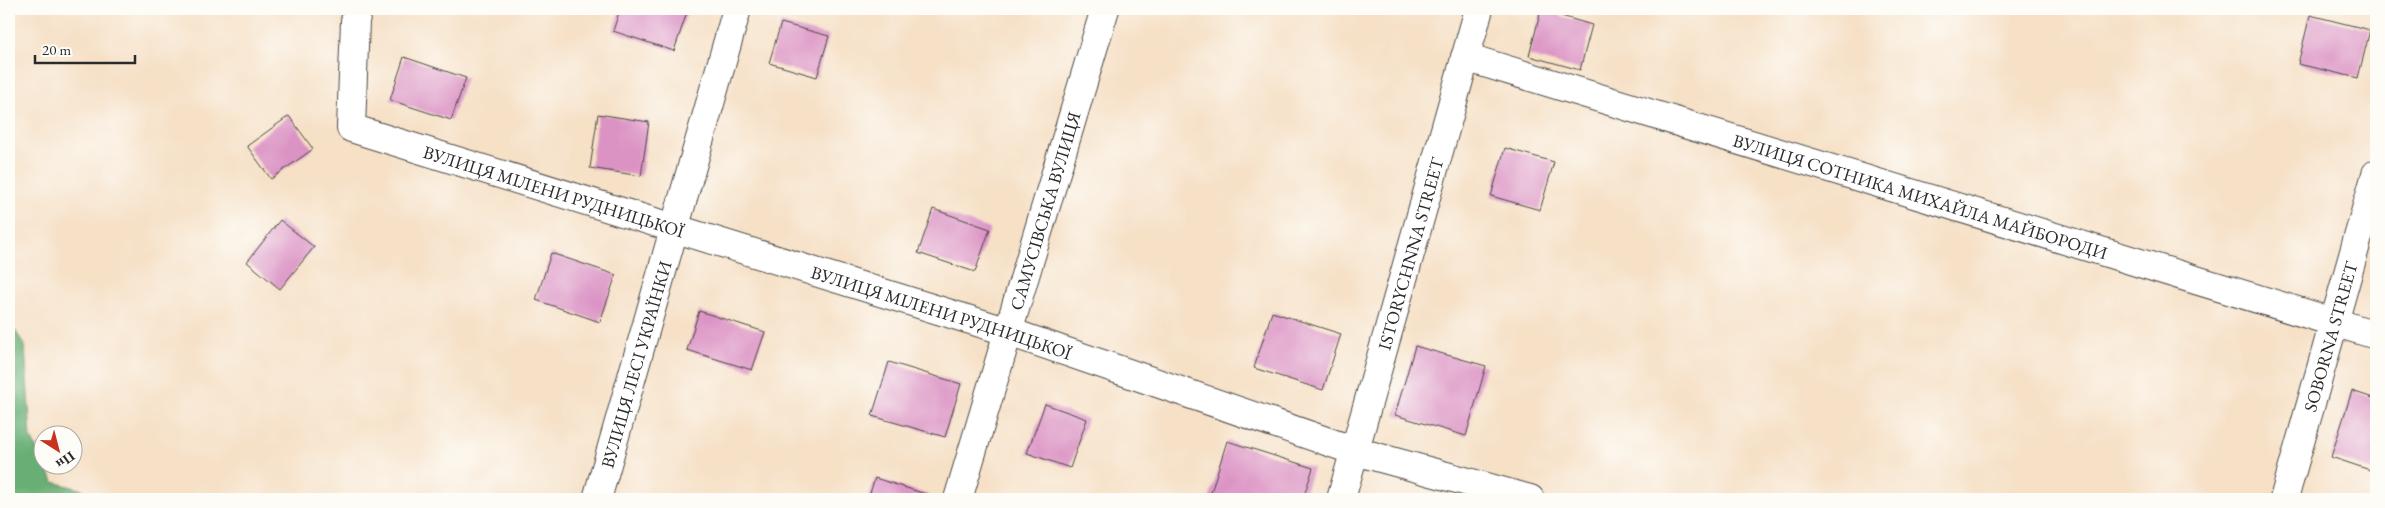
<svg xmlns="http://www.w3.org/2000/svg" width="2385" height="508" viewBox="0 0 2385 508" font-family="'EB Garamond',serif">
<style>
.forest{fill:#68af74;stroke:#4a6d50}
.building{fill:#db93c4}
.lines{fill:none;stroke-linecap:round;stroke-linejoin:round}
.minor-casing{stroke:#494642;stroke-width:30}
.minor{stroke:#fff;stroke-width:28}
.labels{text-anchor:middle;dominant-baseline:central;stroke-width:4;stroke-linejoin:round;paint-order:stroke}
.street-label{font-size:18px;fill:#2b2b2b;stroke:#fdfcf7}
</style>
<rect width="100%" height="100%" fill="#fdfcf7"/>
<filter id="ink" filterUnits="userSpaceOnUse"><feTurbulence type="fractalNoise" baseFrequency=".02" numOctaves="2"/><feDisplacementMap in="SourceGraphic" scale="10" xChannelSelector="R" yChannelSelector="G"/><feConvolveMatrix kernelMatrix="1 2 1 2 8 2 1 2 1" color-interpolation-filters="sRGB"/></filter>
<filter id="wash" filterUnits="userSpaceOnUse"><feTurbulence type="fractalNoise" baseFrequency=".0096" numOctaves="4" result="noise"/><feDisplacementMap in="SourceGraphic" scale="20" xChannelSelector="R" yChannelSelector="G"/><feGaussianBlur stdDeviation="1.12" result="paint"/><feColorMatrix in="noise" values="0 0 0 0 0 0 0 0 0 0 0 0 0 0 0 0 0 1.4 0 .05"/><feComposite in="paint" operator="in"/></filter>
<g filter="url(#wash)">
<rect width="100%" height="100%" fill="#f6e0c6"/>
<path class="forest" d="M9 321 25 346 31 438 42 460V466H45L54 482 116 499H9Z"/>
<g id="blocks">
<path class="building" d="M620 9H688L674 51 613 31Z
M1541 10 1592 25 1580 70 1529 56Z
M2310 15 2370 30 2358 78 2298 64Z
M781 23 829 36 817 77 769 63Z
M404 57 466 78 451 120 390 100Z
M598 114 649 122 641 176 590 168Z
M289 116 313 149 271 179 247 146Z
M1505 148 1554 162 1540 210 1491 196Z
M933 209 990 229 975 272 918 253Z
M280 220 314 247 280 289 247 262Z
M551 253 616 275 600 322 536 300Z
M699 311 765 332 752 370 687 350Z
M1272 312 1341 334 1323 390 1254 368Z
M1415 346 1486 366 1466 436 1395 415Z
M889 362 961 384 945 437 872 416Z
M2352 391 2376 399V472L2331 457Z
M1045 404 1087 419 1070 468 1027 453Z
M1227 441 1313 468 1303 499H1209Z
M875 478 929 495 928 499H868Z"/>
</g>
</g>
<g filter="url(#ink)">
<use href="#blocks" fill-opacity="0" stroke="#494642" stroke-width="1"/>
<g class="lines">
<defs>
<g id="minor">
<path id="s1" d="M358 9 355 21 351 128 1009 332 1355 451 1530 499"/>
<path id="s2" d="M1465 57 2376 335"/>
<path id="s3" d="M597 499 737 9"/>
<path id="s4" d="M958 499 1105 9"/>
<path id="s5" d="M1341 499 1479 9"/>
<path id="s6" d="M2284 499 2376 174"/>
</g>
</defs>
<use href="#minor" class="minor-casing"/>
<use href="#minor" class="minor"/>
</g>
</g>
<g class="labels">
<g class="street-label">
<text stroke="none"><textPath href="#s1" startOffset="332">ВУЛИЦЯ МІЛЕНИ РУДНИЦЬКОЇ</textPath></text>
<text stroke="none"><textPath href="#s2" startOffset="476">ВУЛИЦЯ СОТНИКА МИХАЙЛА МАЙБОРОДИ</textPath></text>
<text stroke="none"><textPath href="#s4" startOffset="301">САМУСІВСЬКА ВУЛИЦЯ</textPath></text>
<text stroke="none"><textPath href="#s5" startOffset="255">ISTORYCHNNA STREET</textPath></text>
<text stroke="none"><textPath href="#s1" startOffset="738">ВУЛИЦЯ МІЛЕНИ РУДНИЦЬКОЇ</textPath></text>
<text stroke="none"><textPath href="#s6" startOffset="169">SOBORNA STREET</textPath></text>
<text stroke="none"><textPath href="#s3" startOffset="140">ВУЛИЦЯ ЛЕСІ УКРАЇНКИ</textPath></text>
</g>
</g>
<rect width="2385" height="508" fill="none" stroke="#fdfcf7" stroke-width="30"/>
<g transform="translate(58 450) rotate(144)"><circle r="24" fill="#fdfcf7" stroke="#a9a8a5"/>
<path d="M0-4L9 19L0 12L-9 19Z" fill="#c8321e"/>
<text y="-8" font-size="14" font-weight="bold" text-anchor="middle" fill="#2b2b2b">Пн</text>
</g>
<path d="M35 55v8h100v-8" fill="none" stroke="#2b2b2b" stroke-width="2.5"/>
<text x="42" y="55" font-size="15" fill="#2b2b2b" stroke="#fdfcf7" stroke-width="4" paint-order="stroke">20 m</text>
</svg>
